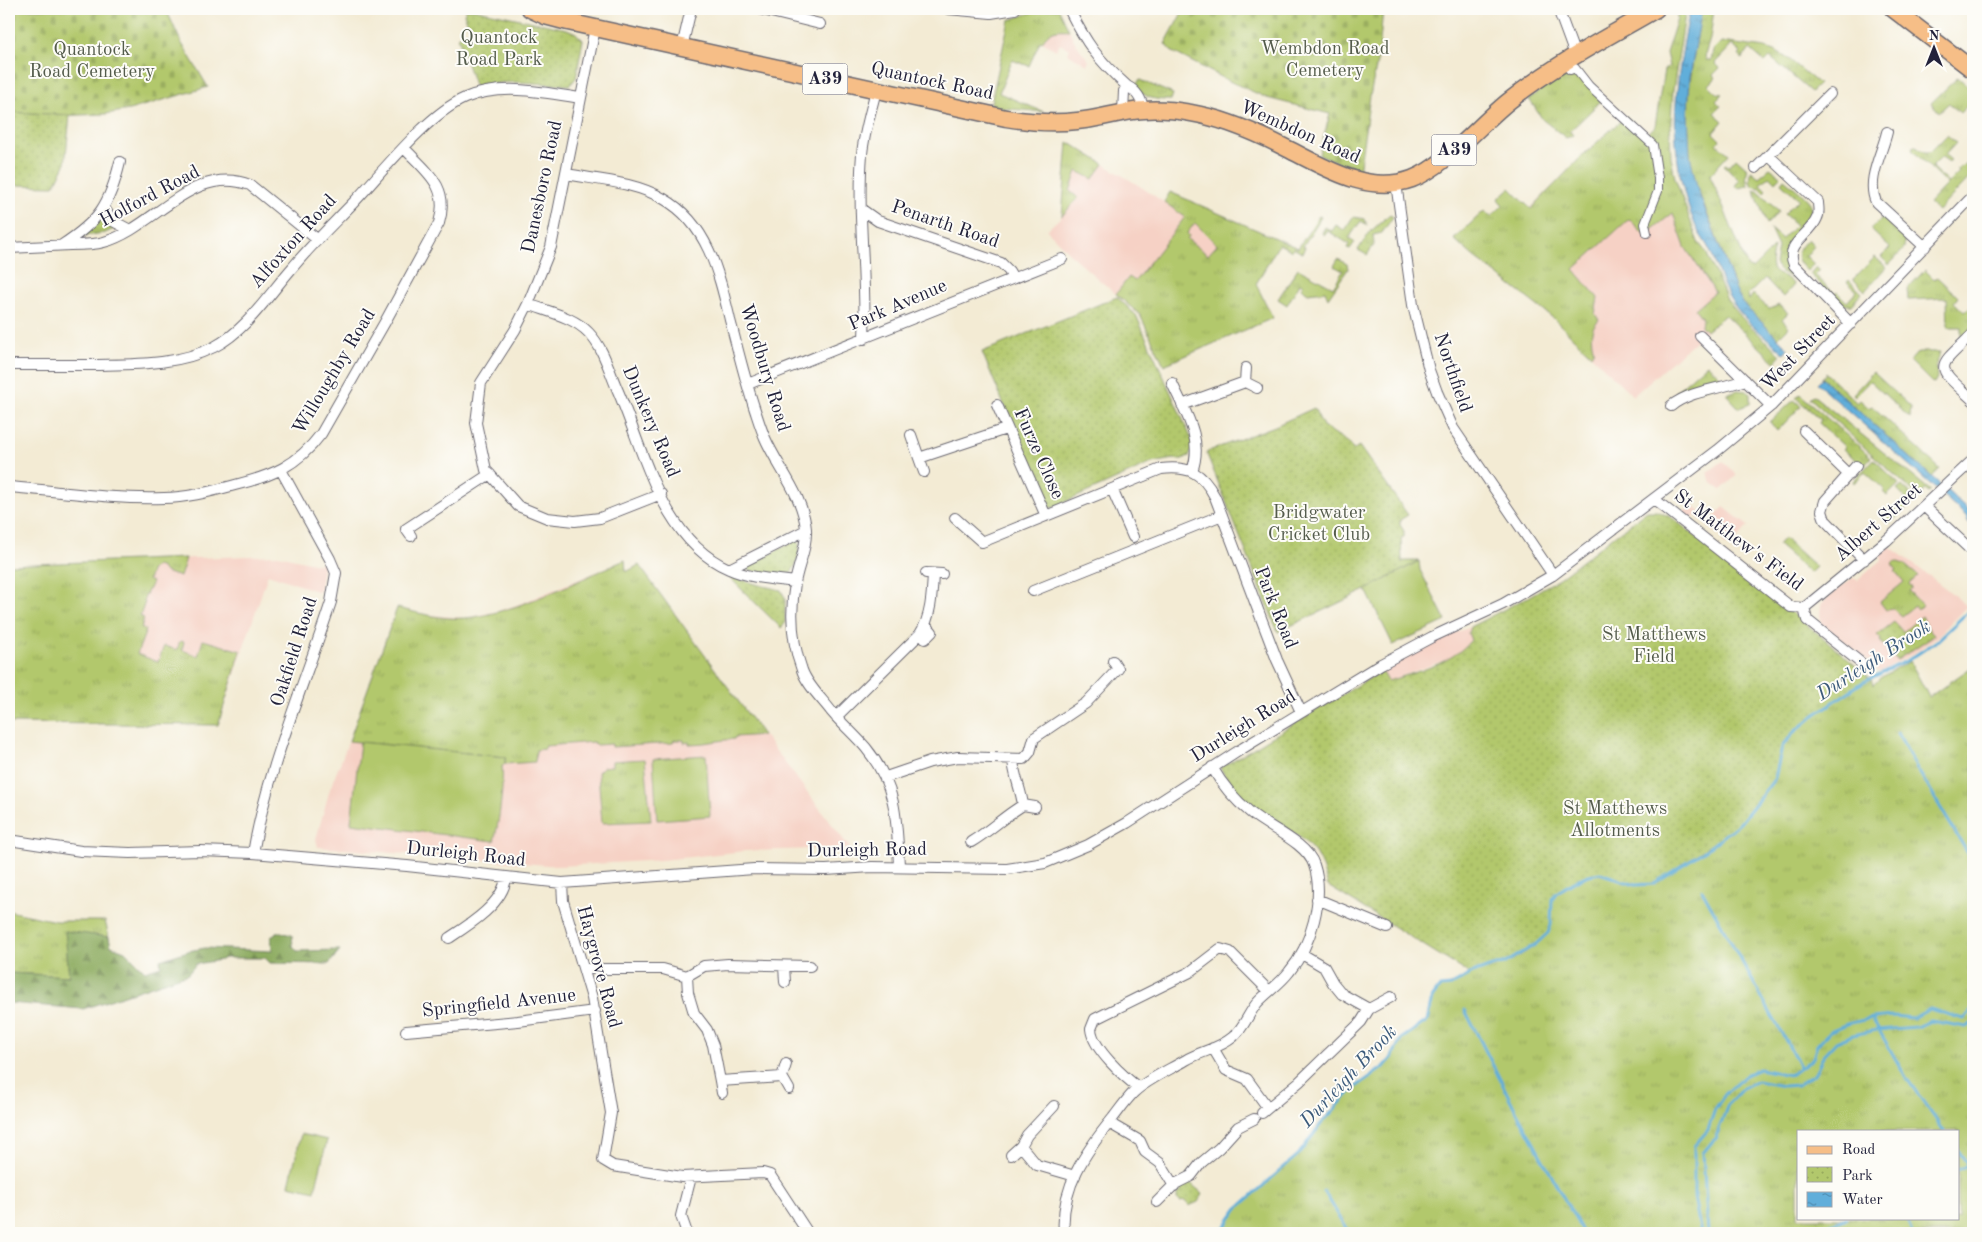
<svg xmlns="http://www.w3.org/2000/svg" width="1982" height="1242" viewBox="0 0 1982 1242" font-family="'Old Standard TT',serif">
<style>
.built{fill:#f6d1c5}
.grass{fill:url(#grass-tufts);stroke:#6a7554;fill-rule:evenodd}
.forest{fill:url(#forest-firs);stroke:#58674e}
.cemetery{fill:url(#cemetery-stones);stroke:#6a7554}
.park{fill:url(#park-dots);stroke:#6a7554}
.pitch{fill:#b2c86c;stroke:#6a7554}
.water{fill:url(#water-ripples);stroke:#42688a}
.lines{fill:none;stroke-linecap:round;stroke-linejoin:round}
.stream{stroke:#61aeda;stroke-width:3}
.pedestrian-casing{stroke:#6b6871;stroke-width:10}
.minor-casing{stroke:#6b6871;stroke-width:12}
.primary-casing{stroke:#6b6871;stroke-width:19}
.pedestrian{stroke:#fff;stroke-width:8}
.minor{stroke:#fff;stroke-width:10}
.primary{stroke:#f6be87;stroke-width:16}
.labels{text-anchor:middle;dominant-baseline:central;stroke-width:4;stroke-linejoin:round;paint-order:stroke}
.shield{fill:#fdfcf7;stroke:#646373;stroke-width:1}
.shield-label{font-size:18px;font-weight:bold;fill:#22223b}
.park-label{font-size:19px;fill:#545c4c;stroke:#fdfcf7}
.street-label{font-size:19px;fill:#22223b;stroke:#fdfcf7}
.water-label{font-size:20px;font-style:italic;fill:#3b5a7b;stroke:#fdfcf7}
</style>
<defs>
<pattern id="grass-tufts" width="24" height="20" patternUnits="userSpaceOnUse" patternTransform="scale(1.25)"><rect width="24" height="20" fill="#b2c86c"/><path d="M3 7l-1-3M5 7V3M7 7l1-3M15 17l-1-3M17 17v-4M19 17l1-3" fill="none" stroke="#99ac5e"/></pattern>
<pattern id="forest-firs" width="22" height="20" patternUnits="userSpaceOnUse" patternTransform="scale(1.25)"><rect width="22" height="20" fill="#8dac60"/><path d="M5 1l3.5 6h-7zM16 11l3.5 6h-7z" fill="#738c50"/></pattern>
<pattern id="cemetery-stones" width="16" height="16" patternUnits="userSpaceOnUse" patternTransform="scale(1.25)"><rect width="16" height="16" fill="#b2c86c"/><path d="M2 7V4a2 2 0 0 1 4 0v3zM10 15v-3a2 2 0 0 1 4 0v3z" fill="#99ac5e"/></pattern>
<pattern id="park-dots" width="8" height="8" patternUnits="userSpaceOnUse" patternTransform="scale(1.25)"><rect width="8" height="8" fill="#b2c86c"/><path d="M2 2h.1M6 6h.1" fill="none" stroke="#99ac5e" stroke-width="1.8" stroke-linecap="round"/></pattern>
<pattern id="water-ripples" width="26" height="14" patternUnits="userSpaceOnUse" patternTransform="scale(1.25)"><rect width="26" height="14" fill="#61aeda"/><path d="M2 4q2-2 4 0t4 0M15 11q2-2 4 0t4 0" fill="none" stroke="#508db2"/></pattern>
</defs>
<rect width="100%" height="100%" fill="#fdfcf7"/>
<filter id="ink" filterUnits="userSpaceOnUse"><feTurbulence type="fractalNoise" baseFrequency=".02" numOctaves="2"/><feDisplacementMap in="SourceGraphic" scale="10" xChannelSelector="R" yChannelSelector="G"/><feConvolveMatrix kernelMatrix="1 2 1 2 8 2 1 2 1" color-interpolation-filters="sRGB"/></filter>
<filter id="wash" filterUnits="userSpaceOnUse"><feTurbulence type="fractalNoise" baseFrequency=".0096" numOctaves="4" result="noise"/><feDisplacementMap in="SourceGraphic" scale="20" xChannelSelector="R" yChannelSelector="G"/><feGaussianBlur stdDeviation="1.12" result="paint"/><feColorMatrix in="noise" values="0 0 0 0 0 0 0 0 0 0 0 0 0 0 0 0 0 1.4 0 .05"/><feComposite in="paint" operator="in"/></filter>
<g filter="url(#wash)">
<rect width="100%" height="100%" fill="#f3ebd4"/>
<path class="built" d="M1056 29 1069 30 1076 44 1089 61 1087 65 1068 53 1070 49 1060 44 1056 50 1042 42 1049 33Z
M1068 142 1138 185 1195 223 1217 246 1268 306 1273 318 1164 365 1140 315 1074 258 1047 230 1062 216Z
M1662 152 1685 247 1728 312 1633 396 1553 318 1473 256 1530 209 1582 156Z
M1723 461 1737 475 1721 490 1712 483 1707 473Z
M1693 506 1712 520 1724 507 1748 526 1734 543 1730 542 1727 546 1723 543 1724 538 1696 516 1689 517 1683 512Z
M1889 546 1944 587 1967 606 1937 637 1913 654 1879 672 1870 662 1822 624 1820 616 1821 604 1852 578 1858 580 1882 560 1880 555Z
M278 555 318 564 324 561 319 592 268 574 218 725 43 723 9 565Z
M625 560 626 572 639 565 753 721 850 848 745 851 662 860 560 866 318 847 316 839 330 789 355 725 431 615 464 618 495 612 519 604Z
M1470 627 1468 633 1471 639 1461 651 1445 660 1388 681 1382 671 1432 642Z"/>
<path class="grass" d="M1043 9H1059L1069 30C1056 29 1049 30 1042 42L1040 41 1029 66 1012 60 999 93 1044 112 990 107 1009 20Z
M1677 9H1686L1673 90 1670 133 1671 157 1675 178 1698 242 1706 252 1727 300 1743 319 1781 355 1775 362 1725 315 1706 331 1701 326 1702 318 1695 309 1715 292 1685 247 1673 213 1645 235 1629 219 1574 269 1598 298 1595 314 1599 320C1590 327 1590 340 1594 350L1591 355 1553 318 1473 256 1454 239 1484 211 1491 217 1503 205 1498 199 1510 188 1531 209 1582 156 1626 116 1646 135 1655 126 1664 70 1669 66 1666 53 1677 19Z
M1702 9H1714L1710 39 1705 55 1706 60H1711L1713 50 1721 42 1765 48 1775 51 1790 60 1819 84 1811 92 1770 57 1765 62 1750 49 1742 59 1739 55 1741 53 1732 45 1715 63 1720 68 1713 75 1716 78 1709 85 1717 93 1723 94 1716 101 1721 106 1714 113 1723 121 1713 133 1720 140 1717 144 1729 154 1710 175 1748 268 1752 269 1774 247C1765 283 1781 267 1794 285L1783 297 1765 278 1748 295 1749 300 1753 294 1769 309 1779 305 1788 313 1782 319 1789 327 1778 338 1746 307 1738 295C1728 268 1718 242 1708 216 1703 201 1696 188 1693 172 1681 118 1692 63 1702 9Z
M1575 70 1602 100 1570 131 1573 135 1566 138 1543 120 1529 99 1566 71Z
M1958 77 1973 91V100L1960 113 1949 103 1939 112 1931 103Z
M1140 80 1173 94 1171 100C1156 100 1145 99 1135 86Z
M1947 135 1956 143 1945 155 1951 160 1949 162 1942 157 1932 167 1948 183 1959 172 1957 170 1966 163 1968 165 1973 160V174L1938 211 1929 203 1947 184 1912 150 1913 146H1916L1925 152H1930Z
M1068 142 1104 164 1093 179 1077 171 1070 191 1078 198 1062 216Z
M1736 158 1748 169 1746 175 1748 186 1738 188 1735 186 1739 180 1724 165 1725 164 1729 166Z
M1770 168 1781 176 1775 182 1769 176 1760 184 1766 190 1764 192 1760 188 1752 186 1750 182 1751 171 1759 177Z
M1784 179C1792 186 1804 194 1810 203 1819 219 1782 235 1785 260 1786 267 1791 271 1793 278L1781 272 1775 264 1778 247 1770 229 1782 239 1796 225 1784 214 1799 199 1781 183Z
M1754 190 1760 192 1779 211 1767 224Z
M1170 192 1298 248 1319 216 1321 217 1303 246 1305 247 1302 253 1293 248 1292 251 1279 244 1256 284 1273 318 1164 365 1140 315 1116 294 1129 277 1135 281 1185 217 1164 202ZM1195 223 1217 245 1208 255 1187 239 1189 236 1187 233Z
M102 214 118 227 105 233 79 236Z
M1390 214 1393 217 1382 233 1373 235 1374 245 1367 255 1358 250 1370 232Z
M1353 217 1365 219 1367 225 1361 221 1349 238 1355 242 1350 249 1347 248 1349 244 1328 231 1325 235 1322 233 1325 227 1332 231 1336 225 1344 230Z
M1883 218 1905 239 1904 249 1889 265 1881 257 1890 248 1870 229Z
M1808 239 1814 246 1806 256 1814 264 1807 271C1793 257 1795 253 1808 239Z
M1875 257 1886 267 1865 291 1853 279Z
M1338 259 1347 264 1348 269 1328 298 1325 291 1308 293 1301 288 1303 285 1300 283 1287 305 1278 299 1298 268 1333 287 1343 271 1334 266Z
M1816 267 1820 270 1815 275 1835 294 1837 292 1847 302 1857 291 1847 282 1849 280 1862 293 1851 305H1841L1810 274Z
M1925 270 1934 279 1937 277 1958 297 1954 302 1964 312 1971 306 1972 308 1973 328 1961 339V327H1948L1947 298 1908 300 1907 289Z
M1918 352H1940L1936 365 1937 378 1934 383 1931 382 1910 361Z
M1707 364 1727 383 1683 394 1675 392Z
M1873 372 1911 407 1910 418 1870 381 1855 396 1853 394Z
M1826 373 1857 403 1860 400 1869 408 1872 406 1940 469 1932 477 1822 378Z
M1738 390 1746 391 1750 394V404L1739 408 1726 394Z
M1800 394 1871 457 1863 466 1843 449 1845 447 1819 423 1821 420 1796 398Z
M1813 395 1931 491 1929 493 1925 490 1919 497 1810 398Z
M1794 400 1801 406 1777 431 1770 422Z
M1874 459 1899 484 1887 496 1883 492 1885 490 1865 472 1854 483 1853 481Z
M1902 486 1916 499 1890 523 1886 519 1906 499 1897 490Z
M1784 538 1816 567 1810 573 1778 545Z
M186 558 180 577 165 572 162 568 157 566 152 569 148 580 152 582 143 601 145 602 140 616 144 618 141 628 146 630 137 654 158 662 164 646 177 650 180 641 184 642 182 650 198 656 203 640 241 651 218 725 9 723V565Z
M625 560 626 572 639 565 763 735 735 737 734 739C719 740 705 744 689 744V742L684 743V740H674L673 743 612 747V744L596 745 593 742 545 746 544 749 536 750 535 762 505 764V757L349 741 397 608C419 613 443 620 466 618 516 613 578 580 625 560Z
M1895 561 1904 564 1918 576 1909 584 1912 588 1909 591 1922 605 1917 610 1914 606 1901 616 1893 609 1886 610 1880 602 1904 582 1895 571 1897 570 1892 564Z
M1910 661 1929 697 1973 666V1233H1220L1238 1208 1299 1154 1321 1124 1353 1089 1384 1067 1391 1059 1401 1039 1427 1021 1432 998 1440 987C1455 986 1459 979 1471 973 1482 968 1493 967 1504 964 1516 959 1540 944 1548 933 1554 924 1550 910 1552 900 1554 893 1560 892 1566 888 1574 883 1581 877 1589 875 1601 872 1638 881 1653 884L1707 849 1740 823 1775 778 1782 747 1794 732 1816 714 1863 682 1871 679 1873 685 1880 678ZM1798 1131H1958V1218H1798Z
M645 759 651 821 602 823 598 772 603 767 612 766V761Z
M9 911 56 921H105L109 937 66 932 69 976 9 973Z"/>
<path class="forest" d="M65 931 109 937 111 946 125 951 145 971 161 966 160 960 188 951 205 948 272 951 271 937 279 932 292 935 293 946 297 951 340 950 329 964 270 963 265 958H224L221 960 196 964 188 974 83 1009 9 1003V973L69 976Z"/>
<path class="cemetery" d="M9 9H166L181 42 208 87 129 110 106 114 56 116 9 112Z
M1184 9H1383L1379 53 1370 96 1359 172 1319 154 1330 114 1267 98 1229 81 1171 51 1165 44Z"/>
<path class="park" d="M466 9H473L567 29 576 33 583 40 576 78 570 85C536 85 509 77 475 88L458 37 471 30 464 14Z
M9 112 70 115 65 165 54 186 9 185Z
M1117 297 1136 315 1192 440V449L1189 456 1182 460 1173 459 1152 463 1052 508 1046 506 982 352Z
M1314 408 1323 426 1349 443 1353 450 1359 446 1408 515 1400 520V525L1404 531V537L1401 538 1402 561H1419L1366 590 1278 632 1206 452 1275 426Z
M1647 511H1656L1671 517 1826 640 1871 679 1863 682 1816 714 1794 732 1782 747 1775 778 1740 823 1725 835 1653 884 1635 885 1600 873 1589 875 1579 879 1556 893 1552 899 1551 925 1548 933 1536 944 1504 964 1492 966 1470 974 1328 886C1324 873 1321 860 1313 850 1298 831 1271 822 1253 807 1240 796 1229 782 1220 768L1382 671 1388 681C1416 672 1452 664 1471 640L1468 633 1470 627 1526 598 1555 581Z
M798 539C802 548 797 567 790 573 776 577 757 574 745 568Z
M727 575 759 585 781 590 785 598V624L781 628Z
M1922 616 1929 630 1934 635 1897 660 1880 641 1881 639 1877 635 1894 622 1903 632Z
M1188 1181 1203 1194 1198 1202 1189 1206 1185 1201 1180 1202 1177 1199V1194L1181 1192 1180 1185Z"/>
<path class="pitch" d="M1419 561 1420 570 1446 621 1393 645 1366 590Z
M360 742 505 757V764L502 766C504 783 499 824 494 841L351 823Z
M706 755 710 816 657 820 653 759Z
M301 1134 327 1140 315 1191 289 1185Z"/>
<path class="water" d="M1690 9H1702L1690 77 1688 113 1690 155 1698 191 1738 295 1746 307 1788 348 1784 353C1765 336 1740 318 1728 295 1721 282 1717 267 1711 253 1707 243 1700 236 1696 227 1664 150 1675 87 1690 9Z
M1822 378 1973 514V526L1968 522 1966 516 1817 383Z"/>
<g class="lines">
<path class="stream" d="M1898 733 1912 760 1973 862
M1702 890 1801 1068
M1465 1010 1514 1107 1583 1233
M1872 1018 1907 1079 1944 1131
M1958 1150 1968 1165
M1958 1170 1973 1162
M1324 1191 1349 1233
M1906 1218 1912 1233
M1220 1233 1238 1208 1299 1154 1321 1124 1353 1089 1384 1067 1391 1059 1401 1039 1427 1021 1432 998 1440 987 1451 986 1470 974 1492 966 1504 964 1536 944 1548 933 1551 925 1552 899 1556 893 1579 879 1589 875 1600 873 1635 885 1653 884 1707 849 1740 823 1769 786 1775 778 1782 747 1794 732 1816 714 1863 682 1910 659 1937 641 1973 607
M1701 1233 1694 1197V1146L1708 1130 1715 1109 1726 1093 1747 1074 1759 1069 1790 1075 1801 1068 1813 1058 1817 1045 1830 1031 1847 1024 1872 1018 1893 1016 1913 1018 1930 1009 1964 1019 1973 1009
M1708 1233 1703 1153 1716 1137 1728 1104 1743 1088 1757 1081 1783 1086 1798 1085 1814 1074 1824 1055 1836 1042 1853 1035 1877 1030 1917 1027 1931 1021 1966 1027 1973 1023
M1811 1233 1846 1218"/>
</g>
</g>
<g filter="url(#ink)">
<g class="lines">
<defs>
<path id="pedestrian" d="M1563 63 1570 70 1575 68 1589 86 1653 145 1658 178V191L1645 224 1647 233"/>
<path id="minor" d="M759 9 820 24
M948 9 991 13 1015 9
M1069 9C1086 43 1098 60 1127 86
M1558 9 1575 55
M595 28 551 247 528 304 515 330 481 383 476 423 486 470 518 506 547 518 575 521 600 518 661 494
M682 47 691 9
M1123 112 1124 91 1127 86C1137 91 1141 99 1144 110
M1887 132C1882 154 1866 180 1876 202L1925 247
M1769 156 1818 202C1818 207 1820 213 1817 218 1810 236 1784 243 1794 265L1851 324
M1756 168 1830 94
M566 174C598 180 635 182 664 199 708 224 719 274 730 320 738 350 745 380 755 410 758 419 761 429 765 438 778 468 803 495 806 529 807 548 798 565 795 583 790 612 792 643 802 670 807 685 822 699 831 711 842 724 855 735 866 748 897 786 897 820 899 867
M1396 183 1413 305 1429 370 1437 392 1453 428 1553 575
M104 208 113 221 130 230
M861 209 878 221 1001 263 1009 271 1013 278
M62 245C99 221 110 204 120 162
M9 248C29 247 49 246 70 245 81 245 93 245 104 242 153 229 193 163 250 185L318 240
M528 304C549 312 574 317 589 333 604 349 609 371 618 391 644 451 662 540 729 569 749 578 773 579 795 582
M1973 334C1935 370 1934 364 1973 400
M1700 336 1771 406
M864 339C867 278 857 216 862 154 864 133 871 111 876 90
M9 365C36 365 64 365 92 365 133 364 176 366 214 347 247 330 269 294 293 267 312 244 334 223 355 201 383 171 428 114 465 98 501 83 543 92 580 98
M1245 382 1246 368
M1172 383C1185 412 1204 439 1192 471
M748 384 1062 259
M997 405 1046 516
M1182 405 1245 382 1257 388
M1671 406C1691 390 1721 389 1745 380
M1804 431 1849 475
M911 435 919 458 1006 429
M919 458 924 472
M1856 466 1825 501 1822 511 1825 520 1864 560
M9 487C60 491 112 500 164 498 188 498 212 491 235 485 272 476 297 466 321 434L385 322 439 223C450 187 427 172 404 148
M1112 489 1133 537
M1654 499 1791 607 1804 608 1807 620 1866 667
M1925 507 1973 552
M955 518 982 542 1161 469C1189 466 1202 472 1215 497L1277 660 1301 712
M411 536 406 529 490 474
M729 569 806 530
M926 573 942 574
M1033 591 1222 515
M1804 608 1886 541 1973 460
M925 639 932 632 926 625
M836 717 920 634C931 617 932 595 933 574
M886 777 930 762 958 757 1024 759 1030 752 1034 738 1086 703 1118 669 1113 661
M1023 805 1035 807
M9 840 81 851 130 853 201 851 253 853 407 866 562 883 754 869 826 870 872 867 1007 869 1045 863 1088 845 1127 823 1243 748 1381 664 1432 637 1503 604 1553 575 1718 450 1771 406 1973 196
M971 842C991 830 1003 817 1023 805 1021 789 1014 776 1013 760
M253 853C268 767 304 685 331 602L336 573 330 559 281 470
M562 883 563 901 592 998 611 1113 603 1160 613 1166 682 1177 763 1173 770 1175 808 1233
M1317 899 1387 928
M449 938C469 925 503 904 506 878
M1302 954 1324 967 1333 983 1342 994 1369 1009
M784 966 785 982
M584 969H663L687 976 688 993 694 1013 707 1030 713 1045 720 1081 782 1077
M687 976 704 966 728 964 810 966
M406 1031 518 1021 595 1011
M1213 1048 1226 1070 1247 1079 1268 1108
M786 1064 782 1077 789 1089
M720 1081 722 1093
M1139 1088C1123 1076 1093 1049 1091 1029L1095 1019 1190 972 1220 949 1230 952 1269 991
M1054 1106 1027 1135 1021 1146 1037 1165 1075 1176
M1262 1113 1299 1082 1361 1022 1369 1009 1391 997
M1109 1123 1140 1141 1145 1152 1160 1163 1174 1186
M1011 1155 1021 1146
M1157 1202 1175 1184 1191 1176 1201 1163 1219 1148 1238 1127 1254 1119
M687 1233 681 1216 691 1177
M1064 1233C1060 1188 1086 1151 1113 1118 1120 1109 1126 1100 1134 1092 1148 1079 1169 1070 1186 1060 1201 1051 1219 1049 1233 1037 1244 1028 1248 1014 1257 1003 1267 992 1280 984 1289 972 1311 946 1325 898 1314 865 1307 843 1269 828 1251 813 1235 800 1222 785 1212 767"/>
<path id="primary" d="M530 9 545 16 568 22 1006 118C1030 122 1053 124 1077 121 1100 119 1121 111 1144 110 1173 108 1202 114 1229 123 1249 130 1269 139 1288 149 1326 168 1368 195 1412 179 1446 166 1480 124 1509 101 1554 65 1606 38 1656 9
M1893 9 1973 70"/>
</defs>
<use href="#pedestrian" class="pedestrian-casing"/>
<use href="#minor" class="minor-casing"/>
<use href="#primary" class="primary-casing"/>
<use href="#pedestrian" class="pedestrian"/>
<use href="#minor" class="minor"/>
<use href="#primary" class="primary"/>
</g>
</g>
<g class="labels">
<g class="shield">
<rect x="802.5" y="63.5" width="45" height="31" rx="4"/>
<rect x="1431.5" y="134.5" width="45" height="31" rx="4"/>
</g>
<g class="shield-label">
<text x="825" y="79">A39</text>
<text x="1454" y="150">A39</text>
</g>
<g class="park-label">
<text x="499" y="38">Quantock<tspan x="499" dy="22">Road Park</tspan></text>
<text x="1325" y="49">Wembdon Road<tspan x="1325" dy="22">Cemetery</tspan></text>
<text x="92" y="50">Quantock<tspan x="92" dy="22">Road Cemetery</tspan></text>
<text x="1319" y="513">Bridgwater<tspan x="1319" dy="22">Cricket Club</tspan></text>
<text x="1654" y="635">St Matthews<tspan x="1654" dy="22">Field</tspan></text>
<text x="1615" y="809">St Matthews<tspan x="1615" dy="22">Allotments</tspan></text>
</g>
<g class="street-label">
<text transform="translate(932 82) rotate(12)">Quantock Road</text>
<text transform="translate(1300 133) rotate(24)">Wembdon Road</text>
<text transform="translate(543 187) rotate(-78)">Danesboro Road</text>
<text transform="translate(150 197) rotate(-28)">Holford Road</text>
<text transform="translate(945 225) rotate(19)">Penarth Road</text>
<text transform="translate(294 242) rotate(-48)">Alfoxton Road</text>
<text transform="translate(898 306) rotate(-23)">Park Avenue</text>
<text transform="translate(1799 353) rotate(-46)">West Street</text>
<text transform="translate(764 368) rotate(73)">Woodbury Road</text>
<text transform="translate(335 372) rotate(-59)">Willoughby Road</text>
<text transform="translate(1452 373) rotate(71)">Northfield</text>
<text transform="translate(650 422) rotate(67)">Dunkery Road</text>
<text transform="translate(1038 454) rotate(66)">Furze Close</text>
<text transform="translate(1879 523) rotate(-41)">Albert Street</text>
<text transform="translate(1738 541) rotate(37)">St Matthew's Field</text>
<text transform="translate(1275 608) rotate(68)">Park Road</text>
<text transform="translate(295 652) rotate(-72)">Oakfield Road</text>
<text transform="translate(1244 727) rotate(-32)">Durleigh Road</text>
<text transform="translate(867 851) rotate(-1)">Durleigh Road</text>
<text transform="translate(466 855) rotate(6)">Durleigh Road</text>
<text transform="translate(598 967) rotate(75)">Haygrove Road</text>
<text transform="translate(499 1004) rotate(-6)">Springfield Avenue</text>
</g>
<g class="water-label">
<text transform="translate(1874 661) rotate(-33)">Durleigh Brook</text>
<text transform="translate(1349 1077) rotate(-47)">Durleigh Brook</text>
</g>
</g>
<rect width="1982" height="1242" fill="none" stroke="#fdfcf7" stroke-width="30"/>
<rect x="1797" y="1130" width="162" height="90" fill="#fdfcf7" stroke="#a5a5ac"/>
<rect x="1807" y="1146" width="25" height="8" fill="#f6be87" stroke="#a5a5ac"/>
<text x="1842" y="1154" font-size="15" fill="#22223b">Road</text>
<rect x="1807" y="1167" width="25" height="15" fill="url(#park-dots)" stroke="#a5a5ac"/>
<text x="1842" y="1180" font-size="15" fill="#22223b">Park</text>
<rect x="1807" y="1192" width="25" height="15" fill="url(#water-ripples)" stroke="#a5a5ac"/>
<text x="1842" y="1204" font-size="15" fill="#22223b">Water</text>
<g transform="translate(1934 48)" stroke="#fdfcf7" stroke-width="4" paint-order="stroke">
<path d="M0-4L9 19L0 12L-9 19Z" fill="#22223b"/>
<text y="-8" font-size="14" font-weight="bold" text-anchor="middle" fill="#22223b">N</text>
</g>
</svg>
